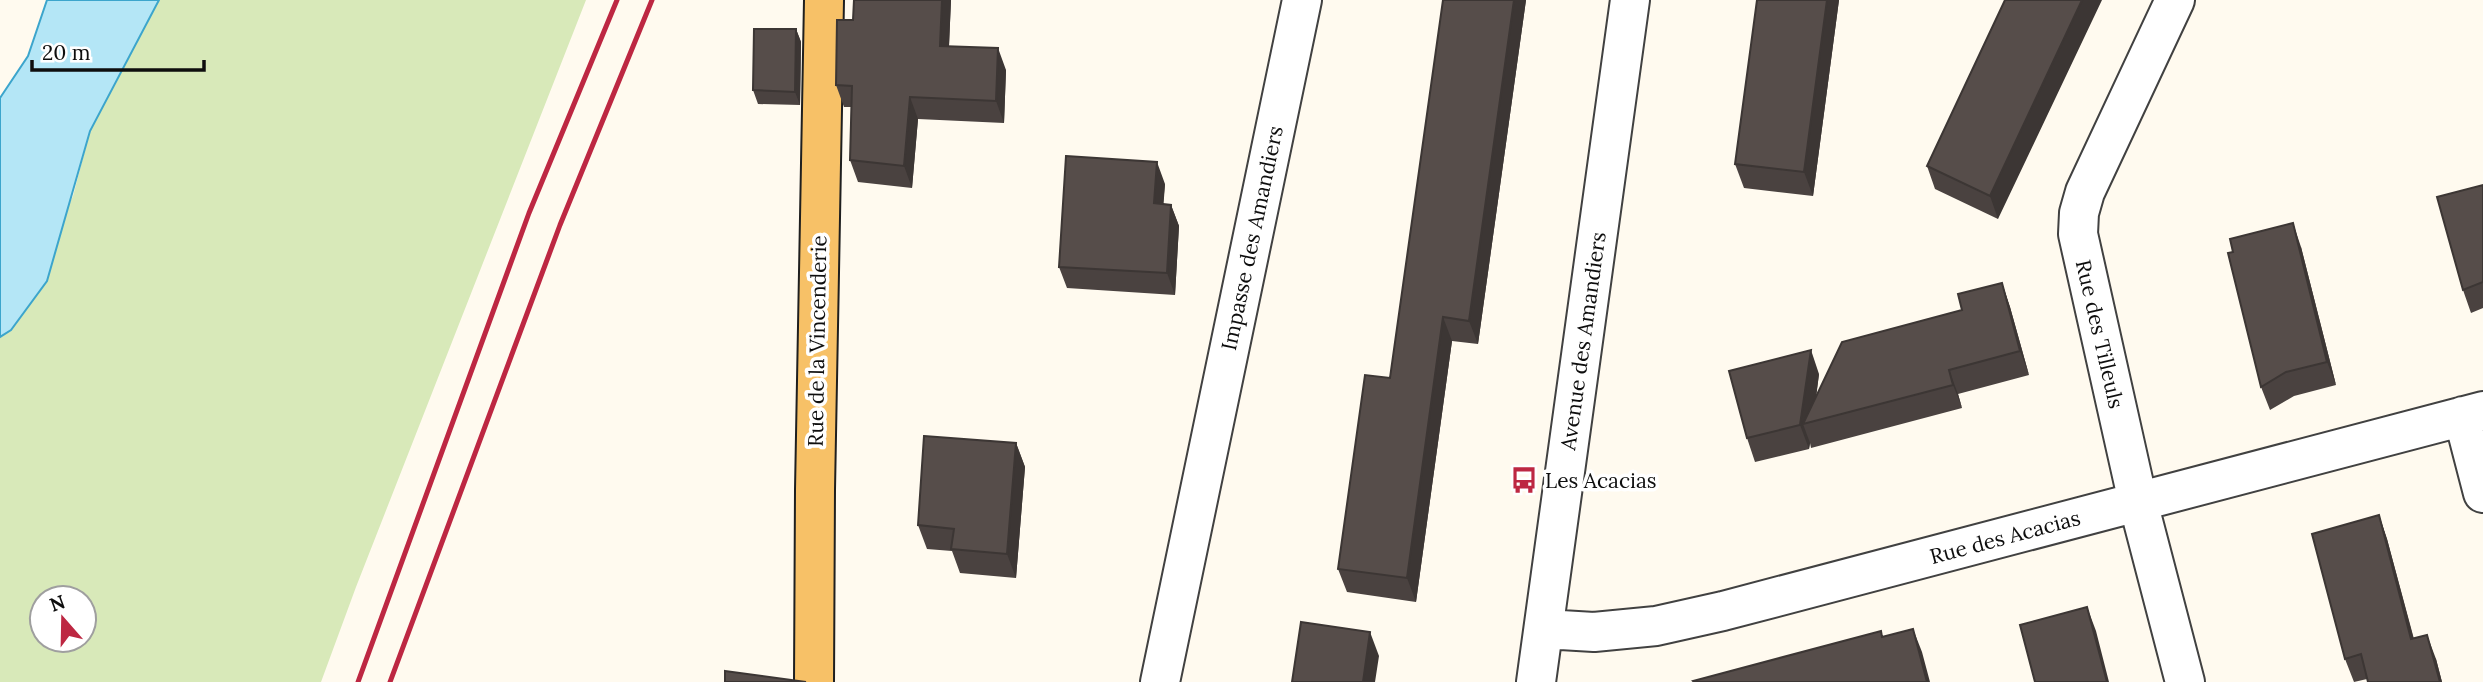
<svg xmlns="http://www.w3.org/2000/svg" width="2483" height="682" viewBox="0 0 2483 682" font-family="Lora,serif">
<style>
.green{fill:#d8e9b9;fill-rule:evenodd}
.water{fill:#b4e6f6;stroke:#3ca5cc;stroke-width:2}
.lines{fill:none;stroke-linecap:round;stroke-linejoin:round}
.minor-casing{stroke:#414141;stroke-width:42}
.major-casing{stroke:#1f1f1f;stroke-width:42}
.minor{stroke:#fff;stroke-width:38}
.major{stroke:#f7c167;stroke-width:38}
.rail{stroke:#bd2742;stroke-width:5}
.wall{fill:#4a4240}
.shaded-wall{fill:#3c3634}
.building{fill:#564d4a;stroke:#3c3634;stroke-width:2}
.labels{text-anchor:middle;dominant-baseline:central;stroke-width:7;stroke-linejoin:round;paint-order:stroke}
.street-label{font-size:21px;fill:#0e0e0e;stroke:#fff}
.poi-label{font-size:21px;fill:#0e0e0e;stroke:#fff;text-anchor:start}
</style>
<rect width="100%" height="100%" fill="#fffaef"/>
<path class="green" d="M159 0H586L356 587 321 682H0V337L11 330 73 196 90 131ZM42 598H84V640H42Z"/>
<path class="water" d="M47 0H159L90 131 47 281 11 330 0 337V98L28 56Z"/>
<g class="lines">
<defs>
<path id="minor" d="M2175 0 2085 192 2079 213 2078 234 2138 502 2185 682
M2463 416 2483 493
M1544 629 1594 632 1656 626 1723 611 2483 411
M1160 682 1302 0
M1536 682 1630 0"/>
<path id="major" d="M814 682 815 490 824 0"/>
</defs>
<use href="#minor" class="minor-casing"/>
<use href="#major" class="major-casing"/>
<use href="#minor" class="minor"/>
<use href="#major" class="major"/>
<path class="rail" d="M358 682 529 213 617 0
M390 682 560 225 652 0"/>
</g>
<path class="wall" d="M854 0H951L949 46 1006 70 1004 123 918 119 912 188 858 182 850 160 851 107H844L836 85 853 20Z
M1443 0H1526L1478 344 1452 341 1416 602 1347 592 1338 569 1390 378Z
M1757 0H1839L1813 196 1744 188 1735 164Z
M2005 0 1998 219 1935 189 1927 166Z
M796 29 801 42 800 105 758 104 753 90Z
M1165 184 1163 204 1171 205 1179 226 1175 295 1067 288 1059 267Z
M2483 185V308L2471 313 2463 290Z
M2301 247 2336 385 2294 396 2270 410 2261 387Z
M2002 283 2010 307 2029 375 1958 394 1962 408 1811 448 1810 443 1809 449 1755 462 1747 438 1819 374 1816 396 1962 310Z
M1016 443 1025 467 1016 578 960 573 952 551 927 549 918 525Z
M2379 515 2387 539 2414 639 2436 659 2442 682H2368L2367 679 2354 682 2345 659Z"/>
<path class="shaded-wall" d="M942 0H951L948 68 940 46Z
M1514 0H1526L1478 344 1469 321Z
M1827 0H1839L1813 196 1804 172Z
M2082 0H2102L1998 219 1990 196Z
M796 29 801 42 800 105 795 92Z
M998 48 1006 70 1004 123 996 101Z
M910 97 918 119 912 188 904 166Z
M1157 162 1165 184 1162 225 1154 203Z
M1171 205 1179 226 1175 295 1167 273Z
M2293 223 2301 247 2336 385 2327 362Z
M2002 283 2010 307 2029 375 2020 351Z
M1443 317 1452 341 1416 602 1407 578Z
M1811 350 1819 374 1813 422 1803 424 1810 443 1809 449 1800 425Z
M1949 370 1958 394 1962 408 1953 385Z
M1016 443 1025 467 1016 578 1007 554Z
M2379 515 2387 539 2420 663 2411 639Z
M2087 607 2096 631 2109 682H2107Z
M1913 629 1922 652 1930 682H1927Z
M1370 632 1379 656 1375 682H1363Z
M2427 635 2436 659 2442 682H2440Z"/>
<path class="building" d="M854 0H942L940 46 998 48 996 101 910 97 904 166 850 160 852 86 836 85 837 20H853Z
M1443 0H1514L1469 321 1443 317 1407 578 1338 569 1365 375 1390 378Z
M1757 0H1827L1804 172 1735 164Z
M2005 0H2082L1990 196 1927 166Z
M754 29H796L795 92 753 90Z
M1066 156 1157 162 1154 203 1171 205 1167 273 1059 267Z
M2483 185V282L2463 290 2437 197Z
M2293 223 2327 362 2286 372 2261 387 2228 253 2233 252 2230 239Z
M2002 283 2020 351 1949 370 1953 385 1803 424 1842 342 1962 310 1958 294Z
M1811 350 1800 425 1747 438 1729 371Z
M924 436 1016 443 1007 554 951 549 954 529 918 525Z
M2379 515 2411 639 2427 635 2440 682H2368L2361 654 2345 659 2312 534Z
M2087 607 2107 682H2035L2020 625Z
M1301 622 1370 632 1363 682H1292Z
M1913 629 1927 682H1694L1693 681 1881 631 1882 637Z
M725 671 806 682H725Z"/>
<defs>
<symbol id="bus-bare" viewBox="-9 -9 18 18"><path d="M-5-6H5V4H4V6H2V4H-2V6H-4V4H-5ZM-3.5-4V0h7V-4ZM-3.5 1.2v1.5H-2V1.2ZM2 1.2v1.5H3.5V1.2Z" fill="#bd2742" stroke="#fff" stroke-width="2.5" paint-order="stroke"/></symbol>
</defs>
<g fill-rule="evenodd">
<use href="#bus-bare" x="1505" y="461" width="38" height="38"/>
</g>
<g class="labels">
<g class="street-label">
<text transform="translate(1252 238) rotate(-78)">Impasse des Amandiers</text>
<text transform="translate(2100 334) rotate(77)">Rue des Tilleuls</text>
<text transform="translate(817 341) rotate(-89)">Rue de la Vincenderie</text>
<text transform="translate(1583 341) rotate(-82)">Avenue des Amandiers</text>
<text transform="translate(2005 537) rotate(-15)">Rue des Acacias</text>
</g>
<g class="poi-label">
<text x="1545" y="480">Les Acacias</text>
</g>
</g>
<g transform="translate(63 619) rotate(340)"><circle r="33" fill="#ffffff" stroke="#9f9f9f" stroke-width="2"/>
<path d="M0-5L12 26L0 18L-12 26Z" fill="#bd2742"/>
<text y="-10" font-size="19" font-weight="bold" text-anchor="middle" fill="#0e0e0e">N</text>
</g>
<path d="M32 60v10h172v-10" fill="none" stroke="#0e0e0e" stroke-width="3.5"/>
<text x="42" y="60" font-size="21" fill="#0e0e0e" stroke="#ffffff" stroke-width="5" paint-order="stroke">20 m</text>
</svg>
